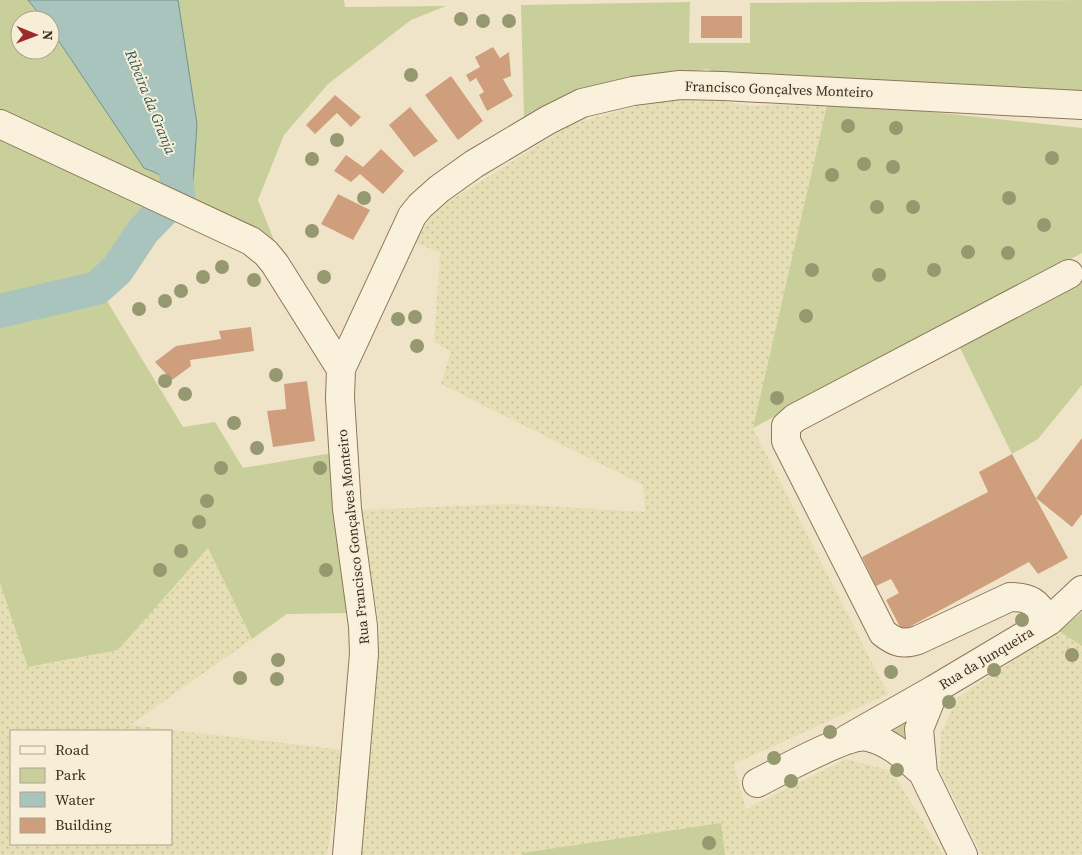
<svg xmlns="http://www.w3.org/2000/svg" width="1082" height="855" viewBox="0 0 1082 855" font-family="'Source Serif 4',serif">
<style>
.farmland{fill:url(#farmland-dots);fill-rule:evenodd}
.green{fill:#c9cf9b}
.water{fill:#a9c4bc;stroke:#6f938a}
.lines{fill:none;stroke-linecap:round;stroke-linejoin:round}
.river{stroke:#a9c4bc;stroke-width:34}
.building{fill:#cf9f7d}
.minor-casing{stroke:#8d765c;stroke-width:30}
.minor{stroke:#faf1dc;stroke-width:28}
.tree{fill:#96986f}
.labels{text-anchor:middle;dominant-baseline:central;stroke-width:4;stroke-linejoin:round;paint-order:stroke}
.street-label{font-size:14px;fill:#3d2e20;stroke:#f7eed8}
.water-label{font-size:15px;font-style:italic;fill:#2f5d5a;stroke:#f7eed8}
</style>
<defs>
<pattern id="farmland-dots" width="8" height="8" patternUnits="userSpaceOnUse" patternTransform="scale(1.25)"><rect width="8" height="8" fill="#e6deb5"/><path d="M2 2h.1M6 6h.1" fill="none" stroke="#c6bf9b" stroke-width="1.8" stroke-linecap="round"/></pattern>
</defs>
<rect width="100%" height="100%" fill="#f0e4c8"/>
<path class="farmland" d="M689 96 751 106 828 101 753 428 888 694 734 764 746 809 846 759 892 771 943 855H360L380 627 359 510 510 504 645 512 643 485 441 384 451 351 434 342 440 253 414 242 435 210 572 124 630 108Z
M208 548 252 639 130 725 344 750 327 855H0V583L29 667 118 650ZM11 731H171V844H11Z
M1059 631 1082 646V855H982L940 770 941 733 958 697Z"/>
<path class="green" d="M0 0H28L44 20H20V50H50V28L144 168C161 175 166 175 163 195L0 116Z
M178 0H344L345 7 446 6 411 20 328 84 284 135 258 200 278 250 192 199 197 124Z
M1082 0V95L736 80 707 69 665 76 524 120 521 5 690 2 689 43H750V3Z
M828 101 1082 128V253L753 428Z
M0 135 150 204 106 267 79 283 0 302Z
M1082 278V385L1038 439 1012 454 958 344Z
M104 296 183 427 215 422 243 468 332 453 348 613 287 614 252 639 208 548 118 650 28 667 0 583V325Z
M1082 612V646L1059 631Z
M909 718 904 738 905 750 875 737Z
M721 823 725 855H523V853Z"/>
<path class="water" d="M28 0H178L197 124 192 199 163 195C166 175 161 175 144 168L50 28V20H44Z"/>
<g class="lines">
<path class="river" d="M0 311 97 288 117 270 143 231 178 195 176 174"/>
</g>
<path class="building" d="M701 16H742V38H701Z
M493 47 500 58 509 52 511 76 503 79 513 96 487 111 479 95 484 92 476 78 470 82 466 75 480 67 475 57Z
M451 76 483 121 458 140 425 95Z
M335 95 361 117 351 127 337 113 315 134 306 125Z
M410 107 438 141 414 157 389 125Z
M381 149 404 171 383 194 360 174 351 182 334 171 346 155 363 167Z
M338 194 370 210 353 240 321 224Z
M251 327 254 351 190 360 191 366 172 380 155 362 176 346 221 339 219 331Z
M307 381 315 441 273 447 267 411 286 409 284 384Z
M1082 438V514L1072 527 1036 498Z
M1012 454 1068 558 1038 574 1029 562 902 631 886 600 899 593 891 579 876 586 862 557 988 492 979 472Z"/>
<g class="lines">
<defs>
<path id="minor" d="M0 124 251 241 266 253 275 264 341 369
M1049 621C1036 603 1033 597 1010 597L918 640C903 645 896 643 883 633L786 441V426L795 418 1069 274
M847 739 935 689
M757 783C779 772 848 733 868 737 891 742 907 759 923 773
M347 855 364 654 363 626 347 509 340 398 341 369 412 216 420 206 439 189 474 164 548 120 582 103 633 91 680 85 723 86 1082 105
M963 855 923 773 919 729 935 689 1049 621 1082 590"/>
</defs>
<use href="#minor" class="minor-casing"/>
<use href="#minor" class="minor"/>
</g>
<g class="tree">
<circle cx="461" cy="19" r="7"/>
<circle cx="483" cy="21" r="7"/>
<circle cx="509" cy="21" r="7"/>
<circle cx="411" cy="75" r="7"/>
<circle cx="848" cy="126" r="7"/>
<circle cx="896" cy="128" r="7"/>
<circle cx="337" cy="140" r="7"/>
<circle cx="1052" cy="158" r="7"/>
<circle cx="312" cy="159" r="7"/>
<circle cx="864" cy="164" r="7"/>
<circle cx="893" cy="167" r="7"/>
<circle cx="832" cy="175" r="7"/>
<circle cx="364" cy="198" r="7"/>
<circle cx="1009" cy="198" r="7"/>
<circle cx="877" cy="207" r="7"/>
<circle cx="913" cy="207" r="7"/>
<circle cx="1044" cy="225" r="7"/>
<circle cx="312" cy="231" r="7"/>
<circle cx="968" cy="252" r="7"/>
<circle cx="1008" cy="253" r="7"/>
<circle cx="222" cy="267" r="7"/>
<circle cx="812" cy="270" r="7"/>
<circle cx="934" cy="270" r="7"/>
<circle cx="879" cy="275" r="7"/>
<circle cx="203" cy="277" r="7"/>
<circle cx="324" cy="277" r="7"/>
<circle cx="254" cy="280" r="7"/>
<circle cx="181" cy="291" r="7"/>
<circle cx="165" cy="301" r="7"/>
<circle cx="139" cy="309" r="7"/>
<circle cx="806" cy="316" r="7"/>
<circle cx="415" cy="317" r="7"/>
<circle cx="398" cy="319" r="7"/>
<circle cx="417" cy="346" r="7"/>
<circle cx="276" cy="375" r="7"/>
<circle cx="165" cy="381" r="7"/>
<circle cx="185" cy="394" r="7"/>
<circle cx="777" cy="398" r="7"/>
<circle cx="234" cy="423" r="7"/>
<circle cx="257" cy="448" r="7"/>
<circle cx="221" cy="468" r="7"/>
<circle cx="320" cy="468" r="7"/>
<circle cx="207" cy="501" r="7"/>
<circle cx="199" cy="522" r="7"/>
<circle cx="181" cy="551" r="7"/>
<circle cx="160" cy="570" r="7"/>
<circle cx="326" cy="570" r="7"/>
<circle cx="1022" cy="620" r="7"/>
<circle cx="1072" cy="655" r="7"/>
<circle cx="278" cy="660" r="7"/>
<circle cx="994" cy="670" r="7"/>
<circle cx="891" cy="672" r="7"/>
<circle cx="240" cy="678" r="7"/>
<circle cx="277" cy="679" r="7"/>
<circle cx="949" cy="702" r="7"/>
<circle cx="830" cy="732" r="7"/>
<circle cx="774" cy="758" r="7"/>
<circle cx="897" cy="770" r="7"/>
<circle cx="791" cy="781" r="7"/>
<circle cx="709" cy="843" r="7"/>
</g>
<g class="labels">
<g class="street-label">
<text transform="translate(779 89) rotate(2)">Francisco Gonçalves Monteiro</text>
<text transform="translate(353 537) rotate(-96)">Rua Francisco Gonçalves Monteiro</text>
<text transform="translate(986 658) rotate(-31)">Rua da Junqueira</text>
</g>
<g class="water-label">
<text transform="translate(151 102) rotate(68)">Ribeira da Granja</text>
</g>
</g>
<rect x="10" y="730" width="162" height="115" fill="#f7eed8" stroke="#ada18e"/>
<rect x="20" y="746" width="25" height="8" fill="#faf1dc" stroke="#ada18e"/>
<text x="55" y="755" font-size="15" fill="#3d2e20">Road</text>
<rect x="20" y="768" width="25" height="15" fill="#c9cf9b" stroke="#ada18e"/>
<text x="55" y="780" font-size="15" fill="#3d2e20">Park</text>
<rect x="20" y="792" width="25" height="15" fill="#a9c4bc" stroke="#ada18e"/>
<text x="55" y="805" font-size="15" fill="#3d2e20">Water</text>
<rect x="20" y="818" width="25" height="15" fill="#cf9f7d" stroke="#ada18e"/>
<text x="55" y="830" font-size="15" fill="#3d2e20">Building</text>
<g transform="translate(35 35) rotate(91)"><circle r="24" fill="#f7eed8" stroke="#ada18e"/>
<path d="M0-4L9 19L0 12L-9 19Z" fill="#9e2a2b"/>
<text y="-8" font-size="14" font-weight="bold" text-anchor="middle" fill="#3d2e20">N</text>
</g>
</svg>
